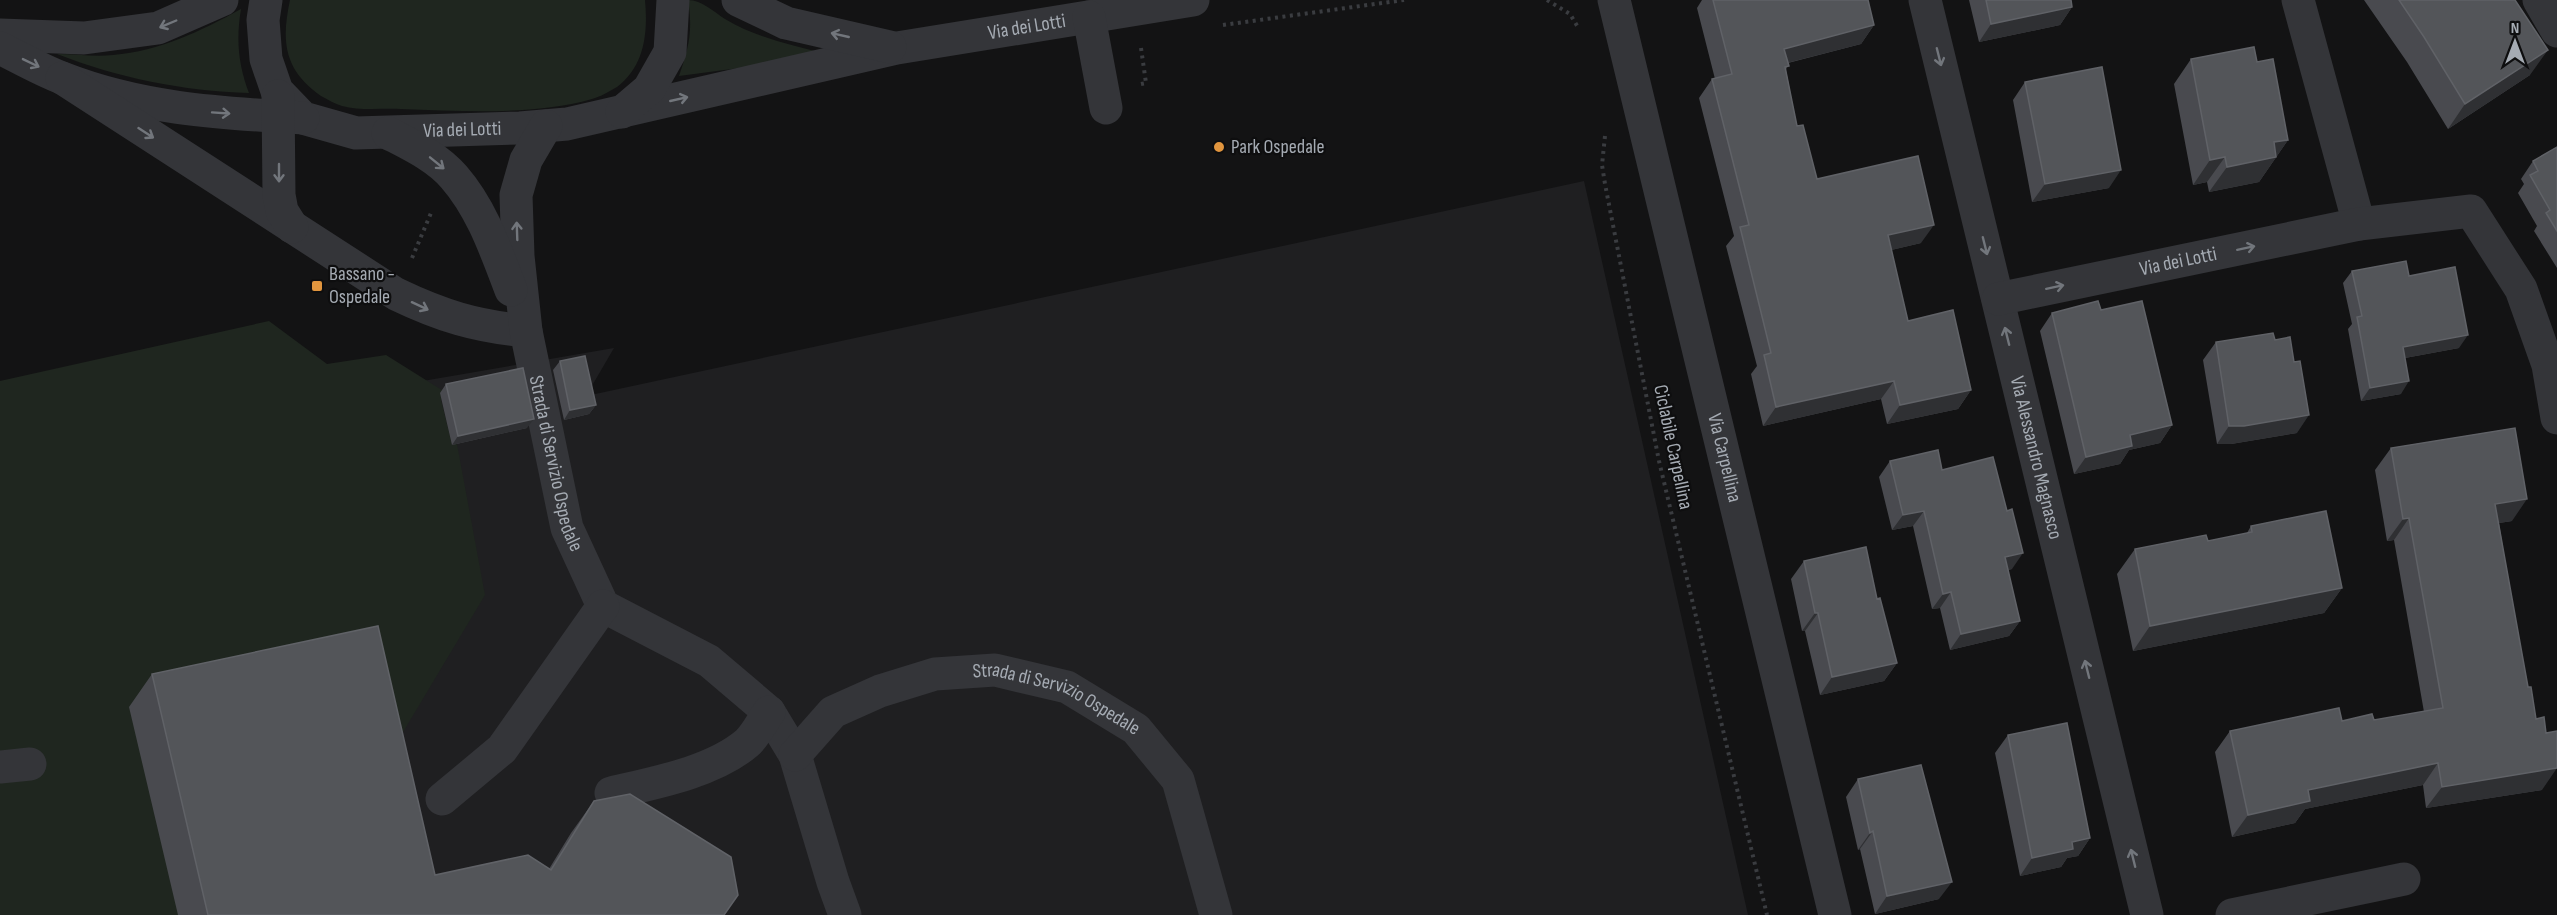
<svg xmlns="http://www.w3.org/2000/svg" width="2557" height="915" viewBox="0 0 2557 915" font-family="'Sofia Sans Condensed',sans-serif">
<style>
.built{fill:#1f1f21}
.green{fill:#1f261f}
.lines{fill:none;stroke-linecap:round;stroke-linejoin:round}
.path{stroke:#3a3c40;stroke-width:4;stroke-dasharray:3 4.5;stroke-linecap:butt}
.minor{stroke:#343539;stroke-width:33}
.wall{fill:#494a4f}
.shaded-wall{fill:#2f3033}
.building{fill:#535559;stroke:#606267;stroke-width:1.5}
.oneway{stroke:#72767c}
.poi-dot{fill:#e1953e;stroke:#0e0e0f;stroke-width:2}
.labels{text-anchor:middle;dominant-baseline:central;stroke-width:4.5;stroke-linejoin:round;paint-order:stroke}
.street-label{font-size:20px;fill:#a5abb3;stroke:#0e0e0f}
.poi-label{font-size:20px;fill:#a5abb3;stroke:#0e0e0f;text-anchor:start}
</style>
<rect width="100%" height="100%" fill="#131314"/>
<path class="built" d="M1584 181 1748 915H0L242 412 614 348 586 396Z"/>
<path class="green" d="M290 0H645C648 32 645 66 617 87 610 91 600 97 592 99 532 116 463 111 401 109 382 108 360 111 342 106 335 104 327 99 321 96 284 70 281 42 290 0Z
M688 0C702 0 714 12 725 19 755 37 790 45 823 53L770 64 679 76C689 47 693 31 688 0Z
M241 9C236 39 238 64 249 93 183 91 118 78 57 54 75 54 95 57 113 55 160 51 201 31 241 9Z
M269 321 327 364 386 355 445 392 441 400 451 440 457 444 485 595 381 769 178 915H0V381Z"/>
<g class="lines">
<path class="path" d="M1547 0 1570 14 1579 29
M1223 25 1404 0
M1141 48 1146 83 1141 84
M1605 136 1602 165 1605 184 1659 461 1767 915
M412 258 431 213"/>
<g class="minor">
<path id="s1" d="M266 0 263 20 266 59 277 91 303 118 356 133 520 128 567 124 897 48 1193 0"/>
<path d="M738 0 786 23 890 47"/>
<path id="s2" d="M1614 0 1835 915"/>
<path id="s3" d="M1925 0 2147 915"/>
<path d="M2298 0 2359 224"/>
<path d="M2539 0 2557 31"/>
<path d="M1089 17 1106 108"/>
<path d="M0 35 84 38 158 28 222 0"/>
<path d="M0 48C20 58 41 70 62 78 141 109 220 113 303 118"/>
<path d="M62 78 396 294C442 316 475 326 526 331"/>
<path d="M278 96 279 195 282 211 292 227"/>
<path d="M622 112 649 89 670 52 673 0"/>
<path id="s4" d="M546 126 526 160 516 195 518 256 526 331 567 528 603 606 709 661 769 712 795 755 833 882 845 915"/>
<path d="M388 133C411 145 437 157 454 177 482 209 496 251 511 290"/>
<path id="s5" d="M1998 299 2359 224 2471 211 2521 289 2548 365 2557 418"/>
<path id="s6" d="M795 755 833 712 880 691 935 674 995 670 1067 687 1136 729 1178 780 1216 915"/>
<path d="M0 767 30 764"/>
<path d="M611 793C654 783 713 772 747 743 756 735 762 722 769 712"/>
<path d="M442 799 502 749 603 606"/>
<path d="M2232 915 2404 879"/>
</g>
</g>
<path class="wall" d="M1702 0H1868L1874 25 1861 44 1788 63 1786 70 1797 126 1817 179 1921 243 1891 250 1908 321 1971 390 1958 409 1887 424 1881 399 1763 426 1751 374 1757 366 1726 246 1734 236 1699 98 1712 79H1715L1697 8Z
M1969 0H2071L2072 7 2060 25 1979 42Z
M2364 0H2515L2530 75 2448 129 2407 62Z
M2191 59 2257 62 2288 140 2259 182 2209 192 2207 182 2193 185 2174 84Z
M2025 82 2109 188 2032 202 2013 100Z
M2557 147V268L2534 231 2537 226 2518 193 2524 184 2521 179 2533 161Z
M2352 271 2409 276 2459 348 2405 358 2401 394 2361 401 2348 329 2352 324 2343 283Z
M2101 310 2172 425 2160 443 2129 450 2120 464 2074 474 2040 331 2052 313Z
M2216 342 2297 433 2231 444H2217L2203 360Z
M560 361 596 405 589 414 564 420 553 370Z
M446 384 527 428 452 445 440 393Z
M2391 448 2512 521 2499 523 2542 790 2426 808 2423 785 2305 809 2295 823 2232 837 2215 752 2230 731 2342 721 2374 720 2424 712 2394 540 2387 541 2375 470Z
M1890 461 1942 470 2012 569 2008 570 2020 621 2009 636 1950 650 1940 608 1932 609 1913 526 1892 530 1879 477Z
M2251 526 2342 588 2324 613 2133 651 2117 574 2135 549 2208 541 2247 533Z
M1804 561 1877 599 1897 663 1884 681 1820 695 1805 631H1802L1791 579Z
M152 674 435 875 549 869 571 833 594 801 725 915H178L129 707Z
M2008 735 2090 838 2078 856 2067 858 2061 867 2020 876 1995 753Z
M1858 779 1939 899 1875 914 1860 849 1858 850 1846 797Z"/>
<path class="shaded-wall" d="M2072 7 2060 25 1979 42 1991 24Z
M1874 25 1861 44 1771 67 1784 49Z
M2548 50 2530 75 2448 129 2465 104Z
M2288 140 2259 182 2209 192 2227 167 2274 142Z
M2225 157 2207 182 2193 185 2210 160Z
M2121 170 2109 188 2032 202 2045 184Z
M1934 225 1921 243 1875 254 1888 235Z
M2468 335 2459 348 2394 360 2403 347Z
M1894 381 1881 399 1763 426 1776 407Z
M2409 381 2401 394 2361 401 2370 388Z
M1971 390 1958 409 1887 424 1900 405Z
M596 405 589 414 564 420 570 410Z
M2309 415 2297 433 2231 444H2217L2229 426Z
M534 419 527 428 452 445 458 436Z
M2172 425 2160 443 2129 450 2120 464 2074 474 2086 457 2130 435Z
M2527 499 2512 521 2480 526 2495 504Z
M1924 511 1913 526 1892 530 1903 515Z
M2409 518 2394 540 2387 541 2403 519Z
M2023 553 2012 569 1994 573 2005 557Z
M2342 588 2324 613 2133 651 2150 626Z
M1951 592 1940 608 1932 609 1943 594Z
M1815 613H1818L1805 631H1802Z
M2020 621 2009 636 1950 650 1961 634Z
M1897 663 1884 681 1820 695 1832 677Z
M2438 763 2423 785 2305 809 2295 823 2232 837 2248 815 2308 790Z
M2557 768 2542 790 2426 808 2442 787Z
M1873 831 1860 849 1858 850 1870 833Z
M2090 838 2078 856 2067 858 2061 867 2020 876 2032 858 2072 842Z
M1952 882 1939 899 1875 914 1887 896Z"/>
<path class="building" d="M1713 0H1868L1874 25 1784 49 1789 66 1785 67 1797 126 1803 125 1817 179 1918 156 1934 225 1888 235 1908 321 1953 310 1971 390 1900 405 1894 381 1776 407 1764 355 1771 353 1740 227 1749 225 1712 79 1732 74Z
M1986 0H2071L2072 7 1991 24Z
M2399 0H2515L2548 50 2465 104 2424 37Z
M2254 47 2257 62 2273 59 2288 140 2274 142 2276 157 2227 167 2225 157 2210 160 2191 59Z
M2102 67 2121 170 2045 184 2025 82Z
M2557 147V231L2546 213 2550 210 2530 175 2538 171 2533 161Z
M2406 261 2409 276 2455 267 2468 335 2403 347 2409 381 2370 388 2357 317 2362 316 2352 271Z
M2098 301 2101 310 2142 301 2172 425 2130 435 2132 446 2086 457 2052 313Z
M2273 333 2275 340 2290 337 2294 362 2300 361 2309 415 2244 426H2229L2216 342Z
M585 356 596 405 570 410 560 361Z
M523 368 534 419 458 436 446 384Z
M2515 428 2527 499 2495 504 2528 687H2531L2536 719 2544 717 2546 733 2557 731V768L2442 787 2438 763 2308 790 2310 801 2248 815 2230 731 2339 708 2342 721 2372 714 2374 720 2443 708 2409 518 2403 519 2391 448Z
M1938 450 1942 470 1993 457 2007 511 2012 509 2023 553 2005 557 2020 621 1961 634 1951 592 1943 594 1924 511 1903 515 1890 461Z
M2326 511 2342 588 2150 626 2135 549 2206 535 2208 541 2252 532 2251 526Z
M1866 547 1877 599 1880 598 1897 663 1832 677 1818 613H1815L1804 561Z
M378 626 435 875 528 855 551 870 594 801 630 794 731 857 738 895 724 915H208L152 674Z
M2067 723 2090 838 2072 842 2073 849 2032 858 2008 735Z
M1921 765 1952 882 1887 896 1873 831 1870 833 1858 779Z"/>
<defs><path id="oneway-shaft" d="M-6 0H5M1.5-3L5.5 0L1.5 3" fill="none" stroke-width="1.6" stroke-linecap="round" stroke-linejoin="round" transform="scale(1.5)"/></defs>
<g class="oneway">
<use href="#oneway-shaft" transform="translate(168 24) rotate(157)"/>
<use href="#oneway-shaft" transform="translate(840 35) rotate(-167)"/>
<use href="#oneway-shaft" transform="translate(1939 57) rotate(76)"/>
<use href="#oneway-shaft" transform="translate(31 63) rotate(26)"/>
<use href="#oneway-shaft" transform="translate(679 99) rotate(-13)"/>
<use href="#oneway-shaft" transform="translate(221 113) rotate(4)"/>
<use href="#oneway-shaft" transform="translate(146 133) rotate(33)"/>
<use href="#oneway-shaft" transform="translate(437 163) rotate(39)"/>
<use href="#oneway-shaft" transform="translate(279 173) rotate(90)"/>
<use href="#oneway-shaft" transform="translate(517 231) rotate(-92)"/>
<use href="#oneway-shaft" transform="translate(1985 246) rotate(76)"/>
<use href="#oneway-shaft" transform="translate(2246 248) rotate(-12)"/>
<use href="#oneway-shaft" transform="translate(2055 287) rotate(-12)"/>
<use href="#oneway-shaft" transform="translate(420 306) rotate(25)"/>
<use href="#oneway-shaft" transform="translate(2007 336) rotate(-104)"/>
<use href="#oneway-shaft" transform="translate(2087 669) rotate(-104)"/>
<use href="#oneway-shaft" transform="translate(2133 858) rotate(-104)"/>
</g>
<g class="poi-dot">
<circle cx="1219" cy="147" r="6"/>
<rect x="311" y="280" width="12" height="12" rx="3"/>
</g>
<g class="labels">
<g class="street-label">
<text stroke="none"><textPath href="#s1" startOffset="867">Via dei Lotti</textPath></text>
<text stroke="none"><textPath href="#s1" startOffset="292">Via dei Lotti</textPath></text>
<text stroke="none"><textPath href="#s5" startOffset="184">Via dei Lotti</textPath></text>
<text transform="translate(1673 447) rotate(78)">Ciclabile Carpellina</text>
<text stroke="none"><textPath href="#s3" startOffset="471">Via Alessandro Magnasco</textPath></text>
<text stroke="none"><textPath href="#s2" startOffset="471">Via Carpellina</textPath></text>
<text stroke="none"><textPath href="#s4" startOffset="348">Strada di Servizio Ospedale</textPath></text>
<text stroke="none"><textPath href="#s6" startOffset="294">Strada di Servizio Ospedale</textPath></text>
</g>
<g class="poi-label">
<text x="1231" y="147">Park Ospedale</text>
<text x="329" y="274">Bassano -<tspan x="329" dy="23">Ospedale</tspan></text>
</g>
</g>
<g transform="translate(2515 42)" stroke="#0e0e0f" stroke-width="4.5" paint-order="stroke">
<path d="M0-4.5L10 22L0 15L-10 22Z" fill="#a5abb3"/>
<text y="-9" font-size="16" font-weight="bold" text-anchor="middle" fill="#a5abb3">N</text>
</g>
</svg>
